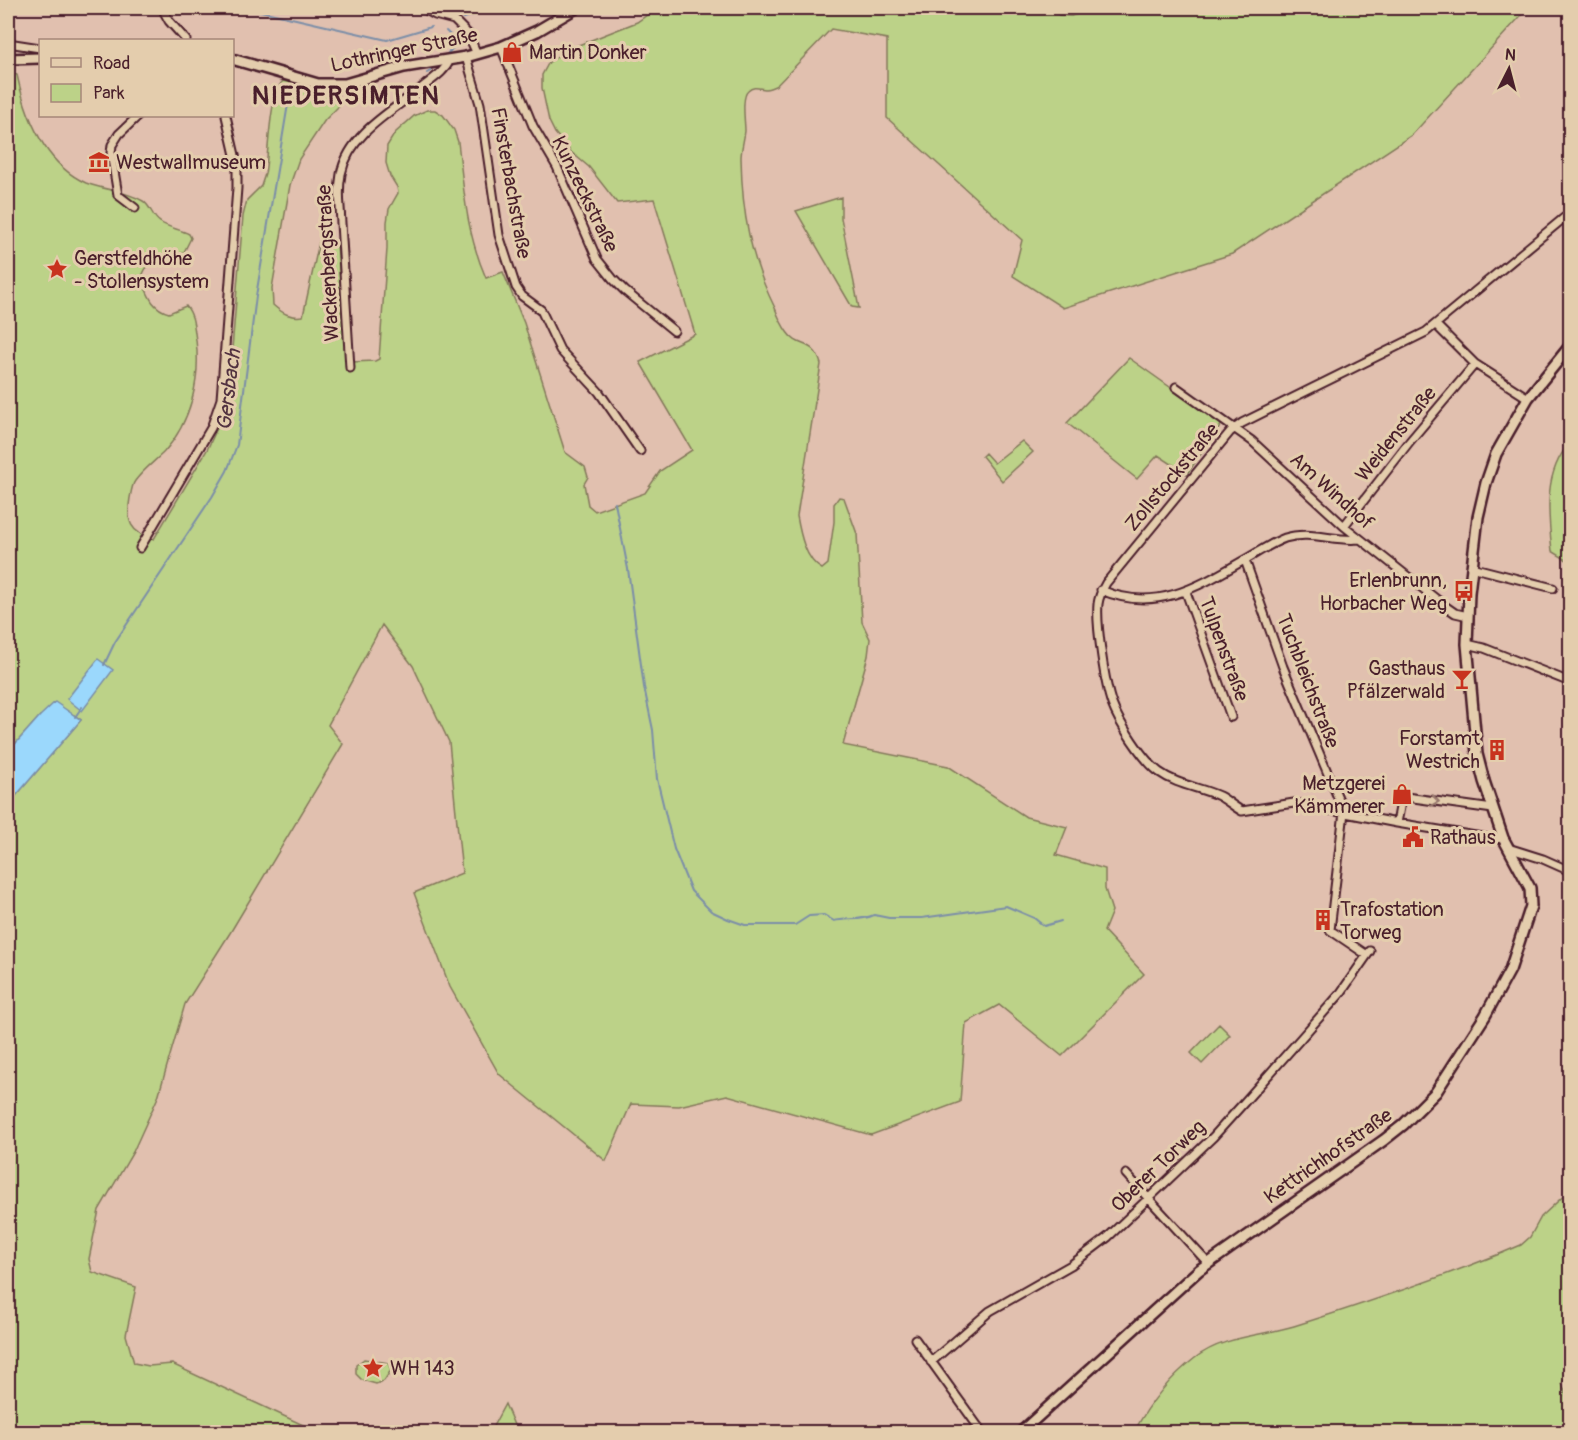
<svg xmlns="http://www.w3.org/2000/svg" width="1578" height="1440" viewBox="0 0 1578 1440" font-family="Pangolin,sans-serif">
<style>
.green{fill:#bcd288;stroke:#83785a;stroke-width:1.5}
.water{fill:#9bd8fc;stroke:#7b8ea8;stroke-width:1.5}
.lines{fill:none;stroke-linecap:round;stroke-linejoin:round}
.stream{stroke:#7b8ea8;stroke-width:2}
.street-casing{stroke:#4a1f2b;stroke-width:11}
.secondary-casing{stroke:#4a1f2b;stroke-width:14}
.street{stroke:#e4cdad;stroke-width:7}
.secondary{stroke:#e4cdad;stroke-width:9}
.oneway{stroke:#97766c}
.labels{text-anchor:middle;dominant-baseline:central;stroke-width:6;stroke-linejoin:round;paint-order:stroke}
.street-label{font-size:20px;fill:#4a1f2b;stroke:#e4cdad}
.poi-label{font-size:20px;fill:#4a1f2b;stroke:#e4cdad;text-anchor:start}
.water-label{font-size:21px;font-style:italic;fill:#523240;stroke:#e4cdad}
.district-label{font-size:26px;font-weight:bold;letter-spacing:1.5px;fill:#4a1f2b;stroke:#e4cdad}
</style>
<rect width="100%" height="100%" fill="#e1c0af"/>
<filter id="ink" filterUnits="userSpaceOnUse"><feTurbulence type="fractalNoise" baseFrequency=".0167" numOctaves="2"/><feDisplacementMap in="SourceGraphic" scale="12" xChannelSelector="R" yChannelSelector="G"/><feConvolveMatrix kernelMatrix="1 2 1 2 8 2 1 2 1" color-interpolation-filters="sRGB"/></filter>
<g filter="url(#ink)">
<path class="green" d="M657 8H1053L1059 15 1071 16 1084 12 1082 8H1528L1412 135 1232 254 1063 308 1013 276 1022 240 887 118V39L831 29 777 85C773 87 769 89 765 89 758 88 753 86 748 91 741 97 745 121 745 131 744 140 741 149 741 158 742 213 750 258 775 308 778 316 782 325 787 332 799 350 813 338 821 364L797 516C800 533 805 560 822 569L828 564 834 522V504L839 497 844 498 857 534 862 622 870 639 868 656 843 745 948 766 1026 817 1067 827 1056 855 1105 869V889L1112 911 1104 931 1144 974 1062 1056 999 1005 966 1023 960 1102 871 1135 727 1095 679 1106 631 1104 606 1161 499 1074 450 987 414 893 462 873 449 742 413 666 382 625 328 725 343 744 230 933 185 1004 158 1097 133 1152 99 1210 89 1259 92 1272 136 1287 126 1335 134 1363 149 1366 172 1364 318 1432H8V805L81 720 74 715 40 716 8 752V72H11L17 75C26 116 44 164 86 183 104 190 126 191 143 201 151 206 152 217 160 222 168 228 180 229 189 234L191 238 184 252 168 260 147 266 141 278C148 294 151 308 169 313L186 306C194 315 194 328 196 340 201 379 191 422 164 452 155 461 143 470 135 481 132 485 131 493 130 498 126 521 130 533 154 539L207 450 224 413 229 385 243 216 247 200 261 186 265 174C269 152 269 94 283 81L338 95 340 100 339 106 325 120 299 159 290 185 272 288 273 305C282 313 290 318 303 316L319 242 323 240 337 243 346 353 351 362 375 361 379 359 387 249V222L389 209 398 193 397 187 390 176 386 163 387 146 395 133 414 116 427 110H435L443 115 454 130 458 142C464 190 466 232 486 278L503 272 524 323 565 452 585 467 588 477 584 484 588 505 595 511 645 493 660 471 692 450 640 362 695 334 654 199 617 203 589 167 571 152 555 133 549 121 542 88V75L549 62 571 48 637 22Z
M841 197V218L859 308 852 307 796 211Z
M1129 358 1222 424 1187 474 1158 455 1137 479 1067 423Z
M1022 441 1033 452 1002 481 982 456 985 453 994 463Z
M1570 443V562L1552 551C1548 514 1543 472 1570 443Z
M1219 1024 1230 1035 1202 1064 1191 1053Z
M1570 1190V1372L1562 1383 1570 1406V1432H1134C1149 1404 1169 1378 1195 1358 1223 1336 1261 1336 1294 1326 1364 1304 1434 1280 1502 1253L1521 1245 1530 1237 1541 1217Z
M364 1359 388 1363 391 1370 384 1381 376 1384 362 1380 356 1374V1365Z
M505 1404 517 1432H490Z"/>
<path class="water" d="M98 659 113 670 82 711 67 699Z
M55 702 81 720 8 805V752L40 716Z"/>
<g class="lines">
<path class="stream" d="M248 8 387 40 431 27
M464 18 493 8
M446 31 451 36 455 46 448 53
M427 73 432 70
M615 503 628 569 644 687 653 730 657 779 674 849 691 891 711 911 728 919 745 925H795L809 916 824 915 834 921C847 918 862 921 874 915L889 918H922L1006 906 1034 918 1044 926 1061 921
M104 665 115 642 212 497 227 471 237 445 256 296 291 86
M75 717 82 707"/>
<defs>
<path id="street" d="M162 8 169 21 186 40
M422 8 435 15 454 20 468 34 477 54
M1058 8 1059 9
M8 43 40 48
M501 47 533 126 557 167 597 259 613 279 625 291 674 331
M466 57 480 104 499 235 516 287 522 296 541 310 560 350 599 392 640 451
M135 208 118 195 111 153 112 145 119 134 138 116
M1436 325 1475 364 1528 398
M350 368 340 207C339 196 339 185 341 174 349 133 394 110 424 86 434 78 445 71 450 60
M1176 387 1252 441 1344 526 1445 606 1455 613 1468 616
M1344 526 1410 441 1475 364
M140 548 211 428 221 399 237 188V164L226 116
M1245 560 1283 667 1344 812 1330 930 1367 955
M1471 567 1553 588
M1101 590C1159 615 1204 583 1253 555 1263 549 1274 542 1285 538 1310 530 1335 542 1359 539
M1186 592 1231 717
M1467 644 1484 648 1570 682
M1397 823 1401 802 1406 797 1493 809
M1503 838 1494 839 1397 823 1294 803 1242 811C1234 807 1227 800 1219 796 1199 787 1177 785 1159 772 1143 760 1119 723 1112 704 1105 685 1096 625 1098 604 1099 596 1102 590 1106 583L1230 432 1242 423 1426 332 1570 213
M1508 848 1543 859 1570 871
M1126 1174 1208 1263
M915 1339 982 1432
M931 1362 990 1311 1071 1265 1108 1237 1213 1137 1241 1106 1340 994 1370 951"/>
<path id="secondary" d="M8 59 40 58
M232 59 318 84H345L404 67 466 57 501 47 537 31 576 8
M1021 1432 1199 1270 1384 1140 1403 1125 1436 1092 1485 1016 1510 970 1531 906 1530 888 1503 838 1484 781 1477 754 1467 644 1469 593 1478 517 1486 483 1496 454 1528 398 1570 346"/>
</defs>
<use href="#street" class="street-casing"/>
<use href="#secondary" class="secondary-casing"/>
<use href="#street" class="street"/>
<use href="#secondary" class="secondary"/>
</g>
<defs><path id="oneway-chevron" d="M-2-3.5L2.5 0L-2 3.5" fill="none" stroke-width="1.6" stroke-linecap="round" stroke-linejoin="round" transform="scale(1.5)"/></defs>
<use class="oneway" href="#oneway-chevron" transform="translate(1435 801) rotate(8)"/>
</g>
<defs>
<symbol id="shop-bare" viewBox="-9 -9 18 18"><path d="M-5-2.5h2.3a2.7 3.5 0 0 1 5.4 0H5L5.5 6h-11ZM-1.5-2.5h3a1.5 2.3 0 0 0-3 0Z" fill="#c8321e" stroke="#e4cdad" stroke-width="2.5" paint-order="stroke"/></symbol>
<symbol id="museum-bare" viewBox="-9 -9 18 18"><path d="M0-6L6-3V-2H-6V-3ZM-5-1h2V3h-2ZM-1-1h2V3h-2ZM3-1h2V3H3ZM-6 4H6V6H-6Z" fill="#c8321e" stroke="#e4cdad" stroke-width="2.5" paint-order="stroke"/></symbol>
<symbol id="sight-bare" viewBox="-9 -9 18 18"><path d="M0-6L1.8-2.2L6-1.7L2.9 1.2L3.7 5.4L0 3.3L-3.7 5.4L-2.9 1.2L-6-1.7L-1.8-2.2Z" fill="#c8321e" stroke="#e4cdad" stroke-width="2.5" paint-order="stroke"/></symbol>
<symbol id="bus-bare" viewBox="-9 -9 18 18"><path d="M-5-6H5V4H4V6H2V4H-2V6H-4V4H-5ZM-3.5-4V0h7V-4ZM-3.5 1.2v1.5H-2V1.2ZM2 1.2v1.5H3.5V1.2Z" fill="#c8321e" stroke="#e4cdad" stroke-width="2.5" paint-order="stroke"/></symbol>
<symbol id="bar-bare" viewBox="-9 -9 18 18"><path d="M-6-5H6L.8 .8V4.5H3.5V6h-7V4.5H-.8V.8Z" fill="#c8321e" stroke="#e4cdad" stroke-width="2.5" paint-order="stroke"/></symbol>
<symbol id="building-bare" viewBox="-9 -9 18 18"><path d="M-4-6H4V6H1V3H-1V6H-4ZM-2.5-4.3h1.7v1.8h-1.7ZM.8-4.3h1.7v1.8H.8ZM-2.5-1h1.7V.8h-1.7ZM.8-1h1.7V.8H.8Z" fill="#c8321e" stroke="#e4cdad" stroke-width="2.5" paint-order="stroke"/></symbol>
<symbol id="civic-bare" viewBox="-9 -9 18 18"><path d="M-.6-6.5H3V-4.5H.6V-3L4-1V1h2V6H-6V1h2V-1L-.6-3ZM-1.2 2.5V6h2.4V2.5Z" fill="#c8321e" stroke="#e4cdad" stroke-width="2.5" paint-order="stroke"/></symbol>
</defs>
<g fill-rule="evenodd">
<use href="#shop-bare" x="497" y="37" width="30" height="30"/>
<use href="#museum-bare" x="84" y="147" width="30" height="30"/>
<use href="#sight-bare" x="42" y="254" width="30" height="30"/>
<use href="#bus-bare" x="1449" y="576" width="30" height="30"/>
<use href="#bar-bare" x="1447" y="664" width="30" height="30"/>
<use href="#building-bare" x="1482" y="735" width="30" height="30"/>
<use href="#shop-bare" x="1387" y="779" width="30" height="30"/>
<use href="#civic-bare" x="1398" y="822" width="30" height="30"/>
<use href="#building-bare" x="1308" y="905" width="30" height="30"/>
<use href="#sight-bare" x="358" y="1353" width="30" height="30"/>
</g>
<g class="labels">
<g class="street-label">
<text transform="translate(404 50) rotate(-12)">Lothringer Straße</text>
<text transform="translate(511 183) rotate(80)">Finsterbachstraße</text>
<text transform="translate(585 194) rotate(64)">Kunzeckstraße</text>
<text transform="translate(328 263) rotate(-93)">Wackenbergstraße</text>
<text transform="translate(1396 434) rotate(-51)">Weidenstraße</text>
<text transform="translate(1172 477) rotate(-50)">Zollstockstraße</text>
<text transform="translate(1332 491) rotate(42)">Am Windhof</text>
<text transform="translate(1224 649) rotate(70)">Tulpenstraße</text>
<text transform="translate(1308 681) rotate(69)">Tuchbleichstraße</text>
<text transform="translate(1328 1156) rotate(-35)">Kettrichhofstraße</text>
<text transform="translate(1158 1166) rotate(-44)">Oberer Torweg</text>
</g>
<g class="poi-label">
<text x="529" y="52">Martin Donker</text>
<text x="116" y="162">Westwallmuseum</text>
<text x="74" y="258">Gerstfeldhöhe<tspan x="74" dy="23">- Stollensystem</tspan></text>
<text x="1447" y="580" text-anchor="end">Erlenbrunn,<tspan x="1447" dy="23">Horbacher Weg</tspan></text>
<text x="1445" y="668" text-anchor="end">Gasthaus<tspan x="1445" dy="23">Pfälzerwald</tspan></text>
<text x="1480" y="738" text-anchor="end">Forstamt<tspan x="1480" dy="23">Westrich</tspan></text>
<text x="1385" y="783" text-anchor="end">Metzgerei<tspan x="1385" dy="23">Kämmerer</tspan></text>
<text x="1430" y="837">Rathaus</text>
<text x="1340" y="909">Trafostation<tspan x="1340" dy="23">Torweg</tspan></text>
<text x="390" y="1368">WH 143</text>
</g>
<g class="water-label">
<text transform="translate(229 390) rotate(-83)">Gersbach</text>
</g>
<g class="district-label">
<text x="346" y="96">NIEDERSIMTEN</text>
</g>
</g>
<rect width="1578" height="1440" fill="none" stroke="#e4cdad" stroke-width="30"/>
<rect x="15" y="15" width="1548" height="1410" fill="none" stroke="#4a1f2b" stroke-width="2" filter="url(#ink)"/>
<rect x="39" y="39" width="195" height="78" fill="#e4cdad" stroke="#a68779" stroke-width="1.5"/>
<rect x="51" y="58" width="30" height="9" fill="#e4cdad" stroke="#a68779" stroke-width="1.5"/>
<text x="93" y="69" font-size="18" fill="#4a1f2b">Road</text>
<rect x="51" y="84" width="30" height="18" fill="#bcd288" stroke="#a68779" stroke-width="1.5"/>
<text x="93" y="99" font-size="18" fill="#4a1f2b">Park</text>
<g transform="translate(1509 69) rotate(6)" stroke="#e4cdad" stroke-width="4.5" paint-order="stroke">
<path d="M0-4.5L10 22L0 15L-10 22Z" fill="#4a1f2b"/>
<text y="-9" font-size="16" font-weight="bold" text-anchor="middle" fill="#4a1f2b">N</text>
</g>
</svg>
